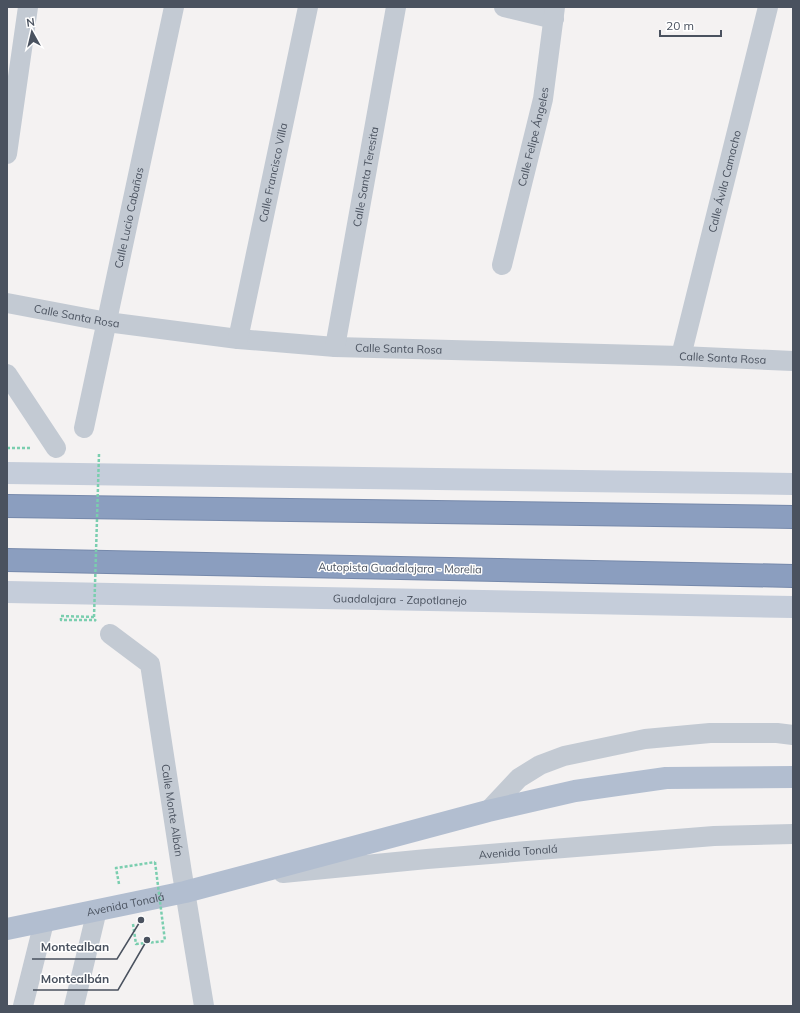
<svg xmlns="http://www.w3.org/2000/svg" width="800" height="1013" viewBox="0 0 800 1013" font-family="Mulish,sans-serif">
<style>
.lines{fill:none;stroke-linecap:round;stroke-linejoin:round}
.highway-casing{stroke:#7689ab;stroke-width:24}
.path{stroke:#7aceaf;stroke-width:2.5;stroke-dasharray:3 2;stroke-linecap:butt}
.street{stroke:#c3cad3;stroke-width:20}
.secondary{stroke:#c5cdda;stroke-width:22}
.primary{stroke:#b2bed0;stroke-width:22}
.highway{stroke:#8b9ebf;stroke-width:22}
.path-bridge{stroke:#7aceaf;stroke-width:2.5;stroke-dasharray:3 2;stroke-linecap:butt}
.labels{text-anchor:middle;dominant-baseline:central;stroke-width:3;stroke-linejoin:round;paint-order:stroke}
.street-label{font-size:11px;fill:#4a525f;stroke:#fff}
.leader{fill:none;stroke:#4a525f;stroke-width:1.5}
.callout-dot{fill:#4a525f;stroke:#fff;stroke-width:1.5}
.callout-label{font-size:12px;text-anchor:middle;font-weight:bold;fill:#4a525f;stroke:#fff;stroke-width:3;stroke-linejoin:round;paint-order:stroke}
</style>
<rect width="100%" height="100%" fill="#f4f2f2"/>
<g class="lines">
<defs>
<path id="highway" d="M7 506 793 517
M7 560 793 576"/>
</defs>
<use href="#highway" class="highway-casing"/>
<path class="path" d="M7 448H32
M94 617 61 616V620H95L96 621
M119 884 116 868 155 862
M133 924 136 944 165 941"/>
<g class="street">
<path d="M504 7 554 19"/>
<path d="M7 154 28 7"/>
<path id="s1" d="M502 265 543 99 555 7"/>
<path id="s2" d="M7 303 107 322 238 339 335 347 681 356 793 361"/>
<path id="s3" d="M238 339 308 7"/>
<path id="s4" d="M335 347 396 7"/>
<path id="s5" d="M681 356 768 7"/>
<path d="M7 374 56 448"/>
<path id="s6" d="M84 428 174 7"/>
<path id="s7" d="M110 634 150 664 182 873 204 1006"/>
<path d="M488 811 519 778 540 765 564 756 645 739 710 733H777L793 735"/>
<path id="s8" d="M283 873 427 859 714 836 793 834"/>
<path d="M23 1006 44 922"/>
<path d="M74 1006 97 910"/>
</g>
<g class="secondary">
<path d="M7 473 793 484"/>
<path id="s9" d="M7 592 793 607"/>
</g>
<path class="primary" id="s10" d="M7 929 185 892 488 811 575 791 666 778 793 777"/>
<use href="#highway" class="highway"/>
<path class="path-bridge" d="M94 617 99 454
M155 862 165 941"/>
</g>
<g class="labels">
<g class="street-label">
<text stroke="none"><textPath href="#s1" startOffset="132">Calle Felipe Ángeles</textPath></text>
<text stroke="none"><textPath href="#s3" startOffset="170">Calle Francisco Villa</textPath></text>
<text stroke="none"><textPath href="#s4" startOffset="173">Calle Santa Teresita</textPath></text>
<text stroke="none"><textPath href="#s5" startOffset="180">Calle Ávila Camacho</textPath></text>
<text stroke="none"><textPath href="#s6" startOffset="215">Calle Lucio Cabañas</textPath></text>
<text stroke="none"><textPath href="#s2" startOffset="71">Calle Santa Rosa</textPath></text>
<text stroke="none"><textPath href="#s2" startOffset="395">Calle Santa Rosa</textPath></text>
<text stroke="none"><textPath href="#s2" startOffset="719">Calle Santa Rosa</textPath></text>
<text transform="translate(400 568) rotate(1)">Autopista Guadalajara - Morelia</text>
<text stroke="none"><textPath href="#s9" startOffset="393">Guadalajara - Zapotlanejo</textPath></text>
<text stroke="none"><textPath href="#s7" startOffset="198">Calle Monte Albán</textPath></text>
<text stroke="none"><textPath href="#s8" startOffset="236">Avenida Tonalá</textPath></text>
<text stroke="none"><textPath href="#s10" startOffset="121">Avenida Tonalá</textPath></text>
</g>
</g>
<path class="leader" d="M141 920L117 959H32M147 940L118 990H33"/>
<g class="callout-dot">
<circle cx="141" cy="920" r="4"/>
<circle cx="147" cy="940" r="4"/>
</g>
<g class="callout-label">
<text x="75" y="951">Montealban</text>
<text x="75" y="983">Montealbán</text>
</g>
<rect width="800" height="1013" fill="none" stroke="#4a525f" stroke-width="16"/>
<g transform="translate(32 32) rotate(352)" stroke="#ffffff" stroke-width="3" paint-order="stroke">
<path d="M0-3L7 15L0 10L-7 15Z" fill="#4a525f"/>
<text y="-6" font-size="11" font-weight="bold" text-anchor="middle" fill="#4a525f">N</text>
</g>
<path d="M660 30v6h61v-6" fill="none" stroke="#4a525f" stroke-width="2"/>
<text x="666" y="30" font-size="12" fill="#4a525f" stroke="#ffffff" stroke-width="3" paint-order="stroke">20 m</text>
</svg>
